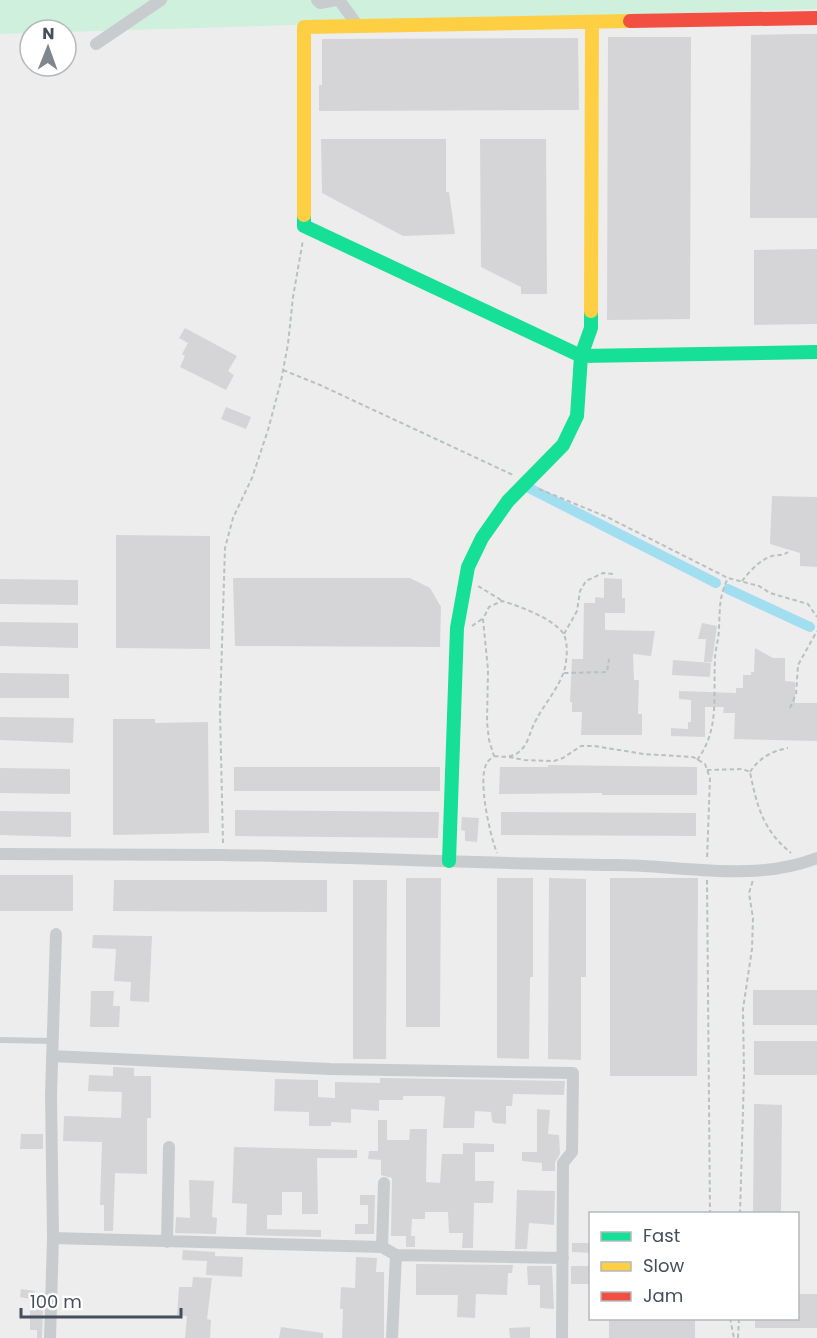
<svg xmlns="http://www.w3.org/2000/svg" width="817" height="1338" viewBox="0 0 817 1338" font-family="Poppins,sans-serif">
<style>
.green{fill:#cff0dc}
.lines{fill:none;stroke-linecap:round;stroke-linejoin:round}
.canal{stroke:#a1def0;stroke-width:10}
.building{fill:#d5d5d7}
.path{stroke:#b5c2bf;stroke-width:2;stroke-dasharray:4.5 3;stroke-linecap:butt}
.lane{stroke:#c9ccce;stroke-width:6}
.street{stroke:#c9ccce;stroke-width:12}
.fast{stroke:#16e098;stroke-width:14}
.slow{stroke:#ffcf43;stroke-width:14}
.jam{stroke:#f24e42;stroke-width:14}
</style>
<rect width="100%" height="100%" fill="#eeeded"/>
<path class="green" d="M0 0H817V9L66 32V30H30V33L0 34Z"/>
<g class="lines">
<path class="canal" d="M525 486 716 583
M728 589 810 627"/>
</g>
<path class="building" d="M799 34H817V218H750L751 35Z
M608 37H691L690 319 607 320Z
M578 38 579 110 319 111V85H322V39Z
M321 139H446V192H449L455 234 403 236 322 193Z
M480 139H546L547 294H521V287L481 267Z
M817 249V324L754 325V250Z
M185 328 237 356 228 371 234 375 226 390 180 367 185 356 182 354 188 343 179 338Z
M226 407 251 417 246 429 221 419Z
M772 496 817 497V567L800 566V553L770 544Z
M116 535 210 536V649L116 648Z
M233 578H410L430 588 441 607 440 647 235 646Z
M604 578 622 579V598H625V613H605V630L655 631 651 656 633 654 634 680H639L638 714H642V735H581L582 712H572V702H570L572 659H583L584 603H595V597L604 598Z
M0 579 78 580V605L0 604Z
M0 622 78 623V648L0 646Z
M702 623 717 626 712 662H704L706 639H698Z
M755 648 773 658H785V681L795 682V703H817V741L734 739 735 713H723L724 707H705V737L671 736V728L688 729V722H691V700L679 699V691L736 693V688H743V675H751V672H754Z
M673 660 711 663 710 677 672 675Z
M0 673 69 674V698H0Z
M0 717 74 718 73 743 0 740Z
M113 719H155V723L208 722 209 833 113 835Z
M548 765 697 767V795H602V793L499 794 500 767H548Z
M234 767H440V791H234Z
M0 768 70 769V794L0 793Z
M235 810 439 812 438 838 235 836Z
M0 811 71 812V837L0 835Z
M501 812 696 813V836L501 835Z
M462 817 479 818 477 842 465 841V831L461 830Z
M0 875H73V911H0Z
M406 878H441L440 1027H406Z
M497 878H533V977H530L529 1059 497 1058Z
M549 878 586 879V977H581V1060L548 1059Z
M610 878H698L697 1076H610Z
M114 880H327V912L113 911Z
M353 880H387L386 1059H353Z
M93 935 152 936 149 1002 130 1001 131 982 114 981 116 949 92 948Z
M753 990H817V1025H753Z
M91 991H114L113 1006H120L119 1027H90Z
M754 1041H817V1075H754Z
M113 1067 134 1068V1076H151V1118H147V1174L115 1173 113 1231H104V1205H100L102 1142 63 1141 64 1116 121 1118 122 1092 88 1091 89 1075 113 1076Z
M380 1078 565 1081 564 1095 513 1094 512 1106H506V1124L494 1123 492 1121 491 1112 475 1111 474 1128H443L445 1097 441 1096H403V1100H379V1111L351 1109V1123L331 1122V1126H309V1112L274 1111 275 1079 318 1080V1097L335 1098V1082L380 1083Z
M754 1104 782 1105 781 1214H753Z
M537 1109 550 1110 548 1134 559 1135 560 1154 555 1162V1171H542V1163L522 1161V1152H537Z
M378 1120H387V1140H409L410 1129H427L426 1182 440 1183 442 1154H463V1143L494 1144V1152H475V1181H494L493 1203H474L473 1248H462L463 1233H449L448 1212H425V1219H412L411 1236H415V1247H406V1236H391L392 1178 381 1175V1160L368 1159 369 1151H378Z
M21 1134H43V1149H20Z
M234 1147 357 1150V1158H317L318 1214H302V1192H282V1215H267V1229L321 1230V1237L246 1235 247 1204 232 1203Z
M189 1180 214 1181 212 1217 217 1218 216 1234 175 1233 176 1217 190 1218Z
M517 1190 555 1191 554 1225 529 1223 527 1249H515Z
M360 1195H375L374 1234H355V1224H368V1205H360Z
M572 1243H591V1253L572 1252Z
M183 1250 215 1252V1256L243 1257 242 1277 206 1275 207 1261 182 1260Z
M356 1257 377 1258 376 1272H384V1338H342L343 1309H340L341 1287 355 1288Z
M416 1264 513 1265 512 1273H508L507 1295 476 1294 475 1318 457 1317 458 1295H416Z
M527 1266H552L554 1309 540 1308V1285H528Z
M571 1266H590V1284H571Z
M193 1277 212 1278 207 1319 211 1320 210 1338H185L187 1316 177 1315 179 1287H192Z
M21 1289 35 1291 34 1300 20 1297Z
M798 1294H817V1328H755V1318H798Z
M30 1307H43L42 1338H37V1330H30Z
M609 1318H695V1338H609Z
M281 1327 323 1333V1338H279Z
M530 1327V1338H510L509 1328Z"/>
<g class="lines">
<path class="path" d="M283 370 320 385 513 475
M539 489 607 517 728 578 759 586 770 593 808 604 817 617
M742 581C749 572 758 562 769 557 776 554 781 557 788 552
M478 586 501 600
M472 626 482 619
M564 634 577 611 580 591 586 581 603 573 614 574
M564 673 607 672 609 659
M790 708 796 694 798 665 817 631
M494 756C503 757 513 758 520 751 526 746 529 737 531 731 539 710 555 694 563 674 567 664 569 642 563 633 552 618 519 606 502 601L489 607 483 619 488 670 487 722 489 740 494 756C493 757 487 761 487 763 477 778 490 836 497 853
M509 757 524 760 554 761 563 758 581 746H594L644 754 693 757 705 764 710 778 707 860
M697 760C720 730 713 695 715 660 715 649 719 639 719 628 720 607 719 597 728 578
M707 770 743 769 750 772C757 807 763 830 791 853
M750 772C759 758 772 751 788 748
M223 843 220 709 225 548 233 518 252 478 268 430 281 381 288 344 293 297 303 240
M707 880 710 1214
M740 1214 744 1075 743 1009 752 949 753 918 749 893 753 880
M730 1318 734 1338
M738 1338 739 1318"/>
<path class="lane" d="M0 1040 52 1041"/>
<path class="street" d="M317 0 320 3 336 0
M339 0 358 26
M96 44 161 0
M0 854C74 855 148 854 222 855 353 857 484 864 615 865 683 865 752 883 817 858
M52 1056 330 1069 573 1073 572 1152 563 1163 562 1338
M384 1183 382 1247 396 1255 392 1338
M53 1238 382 1247
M167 1242 169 1147
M396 1255 563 1258
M50 1338 53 1238 51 1095 56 934"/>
<path class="fast" d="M304 215V226L581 356 817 352
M449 861 457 628 468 567 482 538 508 501 563 445 577 416 581 356 591 328V311"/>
<path class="slow" d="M304 215V27L630 21
M591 311 592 22"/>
<path class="jam" d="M630 21 817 18"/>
</g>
<rect x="589" y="1212" width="210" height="108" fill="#ffffff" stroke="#b4b9bd" stroke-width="1.5"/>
<rect x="601" y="1232" width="30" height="9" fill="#16e098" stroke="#b4b9bd" stroke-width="1.5"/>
<text x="643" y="1242" font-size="18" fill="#434f5b">Fast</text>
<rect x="601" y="1262" width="30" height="9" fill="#ffcf43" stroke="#b4b9bd" stroke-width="1.5"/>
<text x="643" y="1272" font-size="18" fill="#434f5b">Slow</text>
<rect x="601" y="1292" width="30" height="9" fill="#f24e42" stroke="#b4b9bd" stroke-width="1.5"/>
<text x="643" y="1302" font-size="18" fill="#434f5b">Jam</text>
<g transform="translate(48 48) rotate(1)"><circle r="28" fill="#ffffff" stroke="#b4b9bd" stroke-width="1.5"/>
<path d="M0-4.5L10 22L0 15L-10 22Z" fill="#7f868e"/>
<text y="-9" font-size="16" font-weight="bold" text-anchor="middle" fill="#434f5b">N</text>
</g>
<path d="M21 1308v9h160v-9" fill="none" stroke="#434f5b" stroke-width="3"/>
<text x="30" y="1308" font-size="18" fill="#434f5b" stroke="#ffffff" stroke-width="4.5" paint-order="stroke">100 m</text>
</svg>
